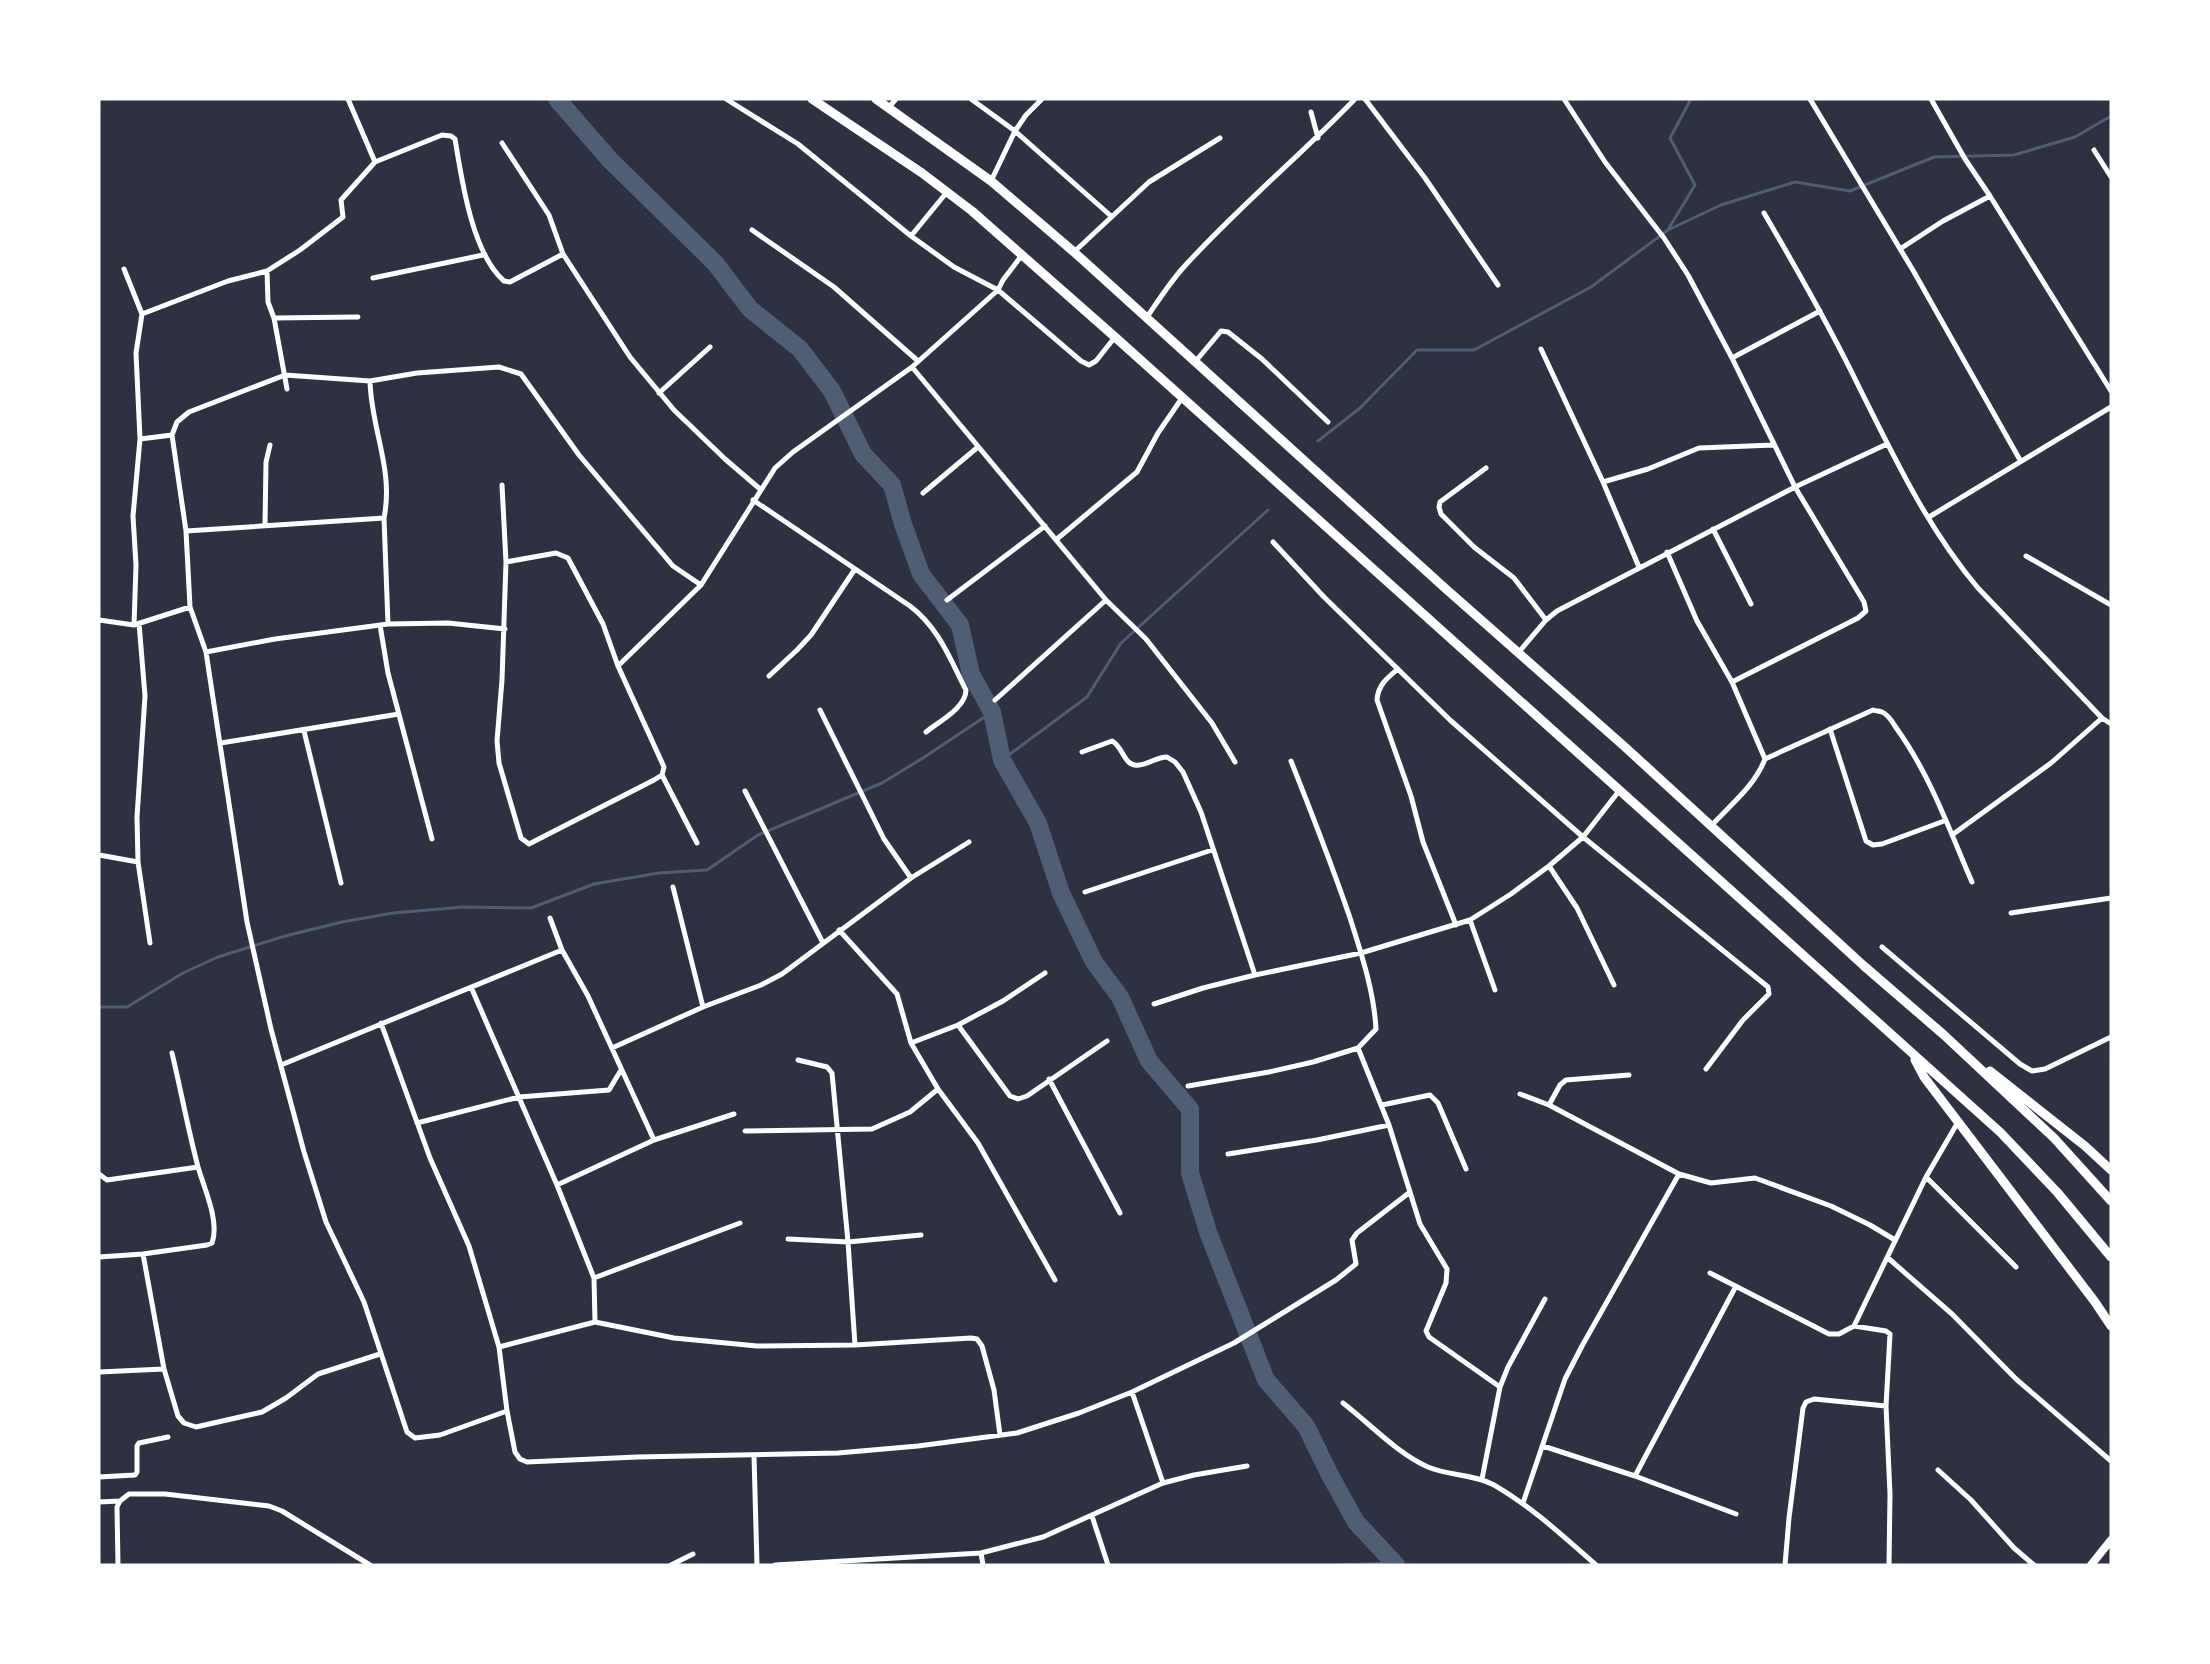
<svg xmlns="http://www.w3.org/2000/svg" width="2210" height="1664" viewBox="0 0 2210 1664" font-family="'Asap Condensed',sans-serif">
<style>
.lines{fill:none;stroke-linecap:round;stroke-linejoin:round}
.stream{stroke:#4f5d75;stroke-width:3}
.river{stroke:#4f5d75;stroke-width:18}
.minor{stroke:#fff;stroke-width:5}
.trunk{stroke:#fff;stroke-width:8}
.motorway{stroke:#fff;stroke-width:9}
</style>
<rect width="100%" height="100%" fill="#2d3142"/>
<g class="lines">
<path class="stream" d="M1669 228 1695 185 1670 138 1691 99
M1318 441 1360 408 1417 350H1474L1591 287 1668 230 1721 205 1795 182 1850 191 1934 157 2014 155 2075 137 2111 116
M1002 760 1087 697 1121 643 1268 510
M99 1007H127L183 973 218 957 285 936 342 922 393 913 463 907 531 908 594 884 659 873 707 870 758 835 882 783 923 758 992 712
M1339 1565 1394 1563"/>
<path class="river" d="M557 99 610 160 715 263 750 309 800 349 832 391 863 454 892 485 903 524 921 574 960 625 971 674 992 712 1002 760 1038 823 1061 893 1094 962 1120 997 1149 1061 1190 1109V1173L1208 1232 1266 1380 1306 1426 1330 1475 1356 1522 1396 1565"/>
<path class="minor" d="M348 99 375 162
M726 99 798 144 911 236 954 267 998 290 1081 361 1089 365 1096 361 1115 337
M971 99 1015 131 1111 216
M1365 99 1425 178 1498 285
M1564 99 1605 162 1664 238 1688 275 1732 358 1795 487 1864 602 1866 611 1858 618 1732 682
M1810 99 1914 272 2020 460
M1931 99 1965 159 1990 196 2111 391
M889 107 896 99
M1311 112 1318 138
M502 143 549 215 563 254 630 357 674 410 725 459 760 489
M2094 150 2111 177
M991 181 1015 131 1026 115 1042 99
M1764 213C1798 271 1831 329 1860 389 1894 457 1928 529 1978 588L2102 718 2111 724
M752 230 834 287 918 361
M911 236 947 192
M1900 249 1943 221 1990 196
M1074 252 1149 182 1220 138
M124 269 142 314 136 353 140 439 133 516 136 565 134 625
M267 271 268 302 274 318 287 389
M373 278 483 255
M142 314 228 281 267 271 300 250 343 217 341 200 375 162 442 135 451 136 455 139C462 181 472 253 504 281L510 282 563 254
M1147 317C1158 301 1169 284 1182 269 1236 209 1299 157 1355 99
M274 318 358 317
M1541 349 1603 482 1639 567
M1732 358 1820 311
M1195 362 1221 331 1228 332 1262 359 1328 422
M912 367 1106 600 1146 639 1212 723 1235 762
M370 381C371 429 394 469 384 518L388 624
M659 393 710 347
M172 435 186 531 190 607 206 652 247 922 271 1029 304 1152 326 1222 364 1302 407 1432 415 1438 440 1435 507 1411
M140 439 172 435 177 422 189 412 285 375 370 381 417 373 499 367 521 374 579 455 673 566 701 585
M1486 468 1440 502 1439 507 1441 514 1474 547 1514 578 1546 620
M1603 482 1648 469 1699 448 1774 445
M502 485 506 562 502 680 497 741 499 763 521 838 529 844 654 780 662 775 664 767 618 666 603 624 568 558 556 553 506 562
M923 493 978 447
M753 500 910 606C939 628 950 659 966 690 966 708 938 722 926 732
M1929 517 2111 407
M265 525 266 462 270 445
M1713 529 1751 604
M186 531 384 518
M1057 539 1137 472 1158 433 1182 398
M1273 542 1324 597 1450 720 1583 837 1768 987 1769 994 1743 1020 1706 1069
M1667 552 1697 621 1732 682 1765 759C1754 787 1731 804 1711 826
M2026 556 2111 605
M947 600 1045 526
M99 620 134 625 190 607
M139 623 145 696 137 817 138 862 150 943
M380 625 388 673 432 839
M206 652 275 639 388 624 448 623 505 629
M1518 653 1546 620 1557 611 1795 487 1887 444
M618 666 701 585 775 468 793 452 912 367 998 290 1003 280 1022 255
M1398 669C1387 678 1378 685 1377 700L1411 796 1423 842 1456 925
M769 676 797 650 811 635 855 569
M995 700 1106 600
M820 710 884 839 911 878
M1830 729 1866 841 1873 845 1882 844 1944 821
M304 731 341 883
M221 743 399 714
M1082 752 1112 741C1123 746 1124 768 1139 765 1149 764 1157 757 1167 757L1175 762 1183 772 1201 812 1255 975
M1765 759 1873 710C1876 711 1880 711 1882 712 1889 715 1893 723 1897 729 1930 775 1949 829 1972 882
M662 775 697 843
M745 791 823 943
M1952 835 2051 763 2102 718
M99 855 138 862
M1549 866 1577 908 1614 985
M673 887 703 1007
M1085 892 1212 850
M2011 913 2111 898
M550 918 562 950 588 996 654 1140
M1470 920 1495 990
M839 930 897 994 911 1043 938 1089 978 1143 1055 1280
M1882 947 2020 1064 2032 1071 2045 1069 2111 1037
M471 987 557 1185 594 1278 595 1322
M1154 1004 1203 988 1255 975 1361 953 1470 920 1511 894 1549 866 1583 837 1619 791
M381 1023 430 1158 469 1246 499 1347 507 1411 515 1452 520 1459 527 1462 637 1457 838 1453 918 1446 1017 1433 1079 1413 1132 1392 1234 1343 1336 1280 1356 1264 1352 1240 1357 1233 1410 1192
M958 1025 1010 1096 1018 1099 1027 1096 1107 1041
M911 1043 958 1025 1003 1001 1045 973
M612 1048 703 1007 761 985 782 974 911 878 969 842
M1358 1048 1389 1125 1420 1224 1447 1269 1446 1283 1426 1331 1429 1337 1500 1387
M798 1060 827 1067 832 1073 848 1242 855 1345
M281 1065 562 950
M1049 1079 1120 1213
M1188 1086 1269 1072 1313 1062 1358 1048 1376 1029C1374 992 1362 956 1351 921 1333 867 1312 814 1291 761
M1520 1094 1549 1105 1679 1174 1711 1183 1755 1178 1831 1206 1870 1225 1895 1240
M1382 1105 1430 1095 1438 1103 1466 1169
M1549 1105 1560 1085 1566 1080 1629 1075
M417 1123 519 1097 609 1090 621 1070
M745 1131 872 1129 910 1112 938 1089
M1228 1154 1317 1140 1389 1125
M99 1174 107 1180 198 1167
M1926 1177 2016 1267
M557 1185 654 1140 734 1114
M788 1239 848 1242 921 1235
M143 1254 164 1369 178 1416 184 1423 196 1427 262 1412 286 1398 318 1374 380 1354
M99 1257 143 1254 207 1245 212 1243C220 1222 204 1188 198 1167 188 1129 181 1091 172 1053
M1888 1258 1952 1314 2016 1379 2111 1461
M1710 1273 1829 1334H1839L1854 1326 1886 1331 1890 1334 1886 1406 1890 1494 1889 1565
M594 1278 740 1223
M1854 1326 1926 1177 1958 1122
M499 1347 595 1322 674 1338 757 1346 855 1345 971 1338 977 1339 982 1346 994 1390 1000 1435
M99 1372 164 1369
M1132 1392 1163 1483
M1343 1403C1369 1423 1398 1454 1428 1467 1449 1476 1474 1474 1494 1485 1532 1507 1563 1536 1596 1565
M1543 1446 1635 1476 1736 1514
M754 1456 757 1565
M1938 1470 1971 1500 2014 1548 2034 1565
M1635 1476 1736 1286
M99 1477 135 1475 137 1472V1446L139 1443 168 1437
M1482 1479 1500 1387 1508 1367 1545 1299
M99 1502 120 1501
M1523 1503 1565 1379 1582 1346 1679 1174
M1092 1516 1108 1565
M981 1553 983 1565
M118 1565 117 1507 120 1501 129 1494H165L269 1506 282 1511 370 1565
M671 1565 693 1554
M775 1565 981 1553 1043 1537 1163 1483 1194 1475 1247 1466
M1785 1565 1789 1518 1803 1408 1806 1402 1814 1399 1886 1406"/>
<path class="trunk" d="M2091 1565 2111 1540"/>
<path class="motorway" d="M812 99 922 173 972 211 1115 337 2000 1132 2057 1192 2111 1257
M876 99 991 181 1074 252 1446 589 1625 747 1864 966 1944 1035 2054 1138 2111 1201
M1915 1060 1924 1077 2095 1302 2111 1326
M1990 1071 2085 1146 2111 1170"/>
</g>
<rect width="2210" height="1664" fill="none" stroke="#ffffff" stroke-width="201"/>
</svg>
